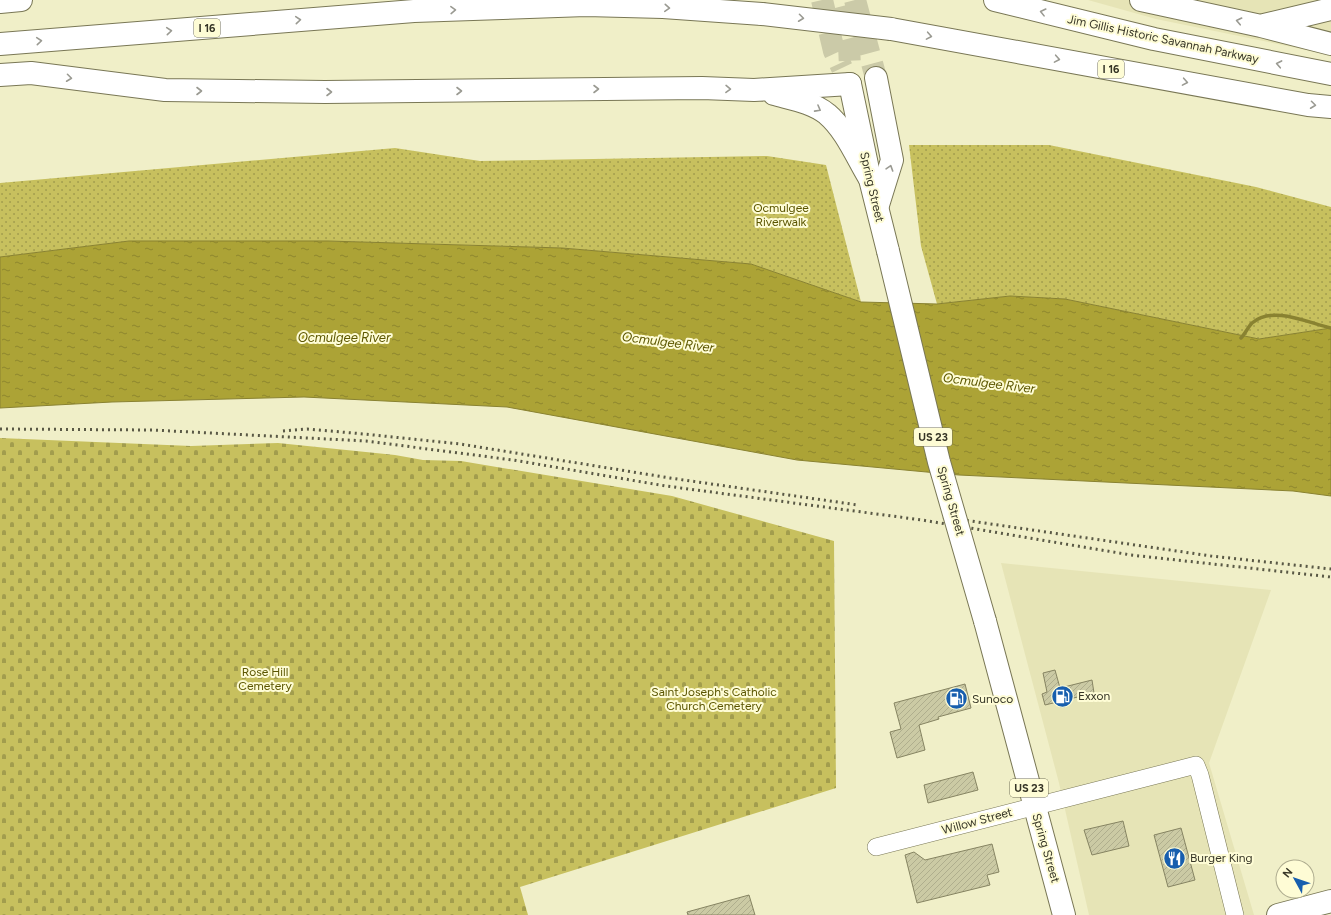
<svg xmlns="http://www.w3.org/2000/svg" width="1331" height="915" viewBox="0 0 1331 915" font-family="Figtree,sans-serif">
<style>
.built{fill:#e6e4b6}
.green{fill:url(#green-dots)}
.cemetery{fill:url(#cemetery-stones)}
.water{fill:url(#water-ripples);stroke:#898231}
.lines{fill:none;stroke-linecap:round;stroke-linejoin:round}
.stream{stroke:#898231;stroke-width:3.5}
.building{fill:url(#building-hatch);stroke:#868462}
.highway-tunnel{stroke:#cbcaa8;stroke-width:22;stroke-dasharray:22 11;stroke-linecap:butt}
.minor-casing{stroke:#797755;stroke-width:18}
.major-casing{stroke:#797755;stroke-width:24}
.highway-casing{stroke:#797755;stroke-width:24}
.minor{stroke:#fff;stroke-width:17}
.major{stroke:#fff;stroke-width:22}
.highway{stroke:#fff;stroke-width:22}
.rail{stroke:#595845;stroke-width:3;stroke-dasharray:2 4;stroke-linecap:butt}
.major-bridge-casing{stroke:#797755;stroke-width:24;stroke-linecap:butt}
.highway-bridge-casing{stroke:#797755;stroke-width:24;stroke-linecap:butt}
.major-bridge{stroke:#fff;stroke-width:22}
.highway-bridge{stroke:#fff;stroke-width:22}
.oneway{stroke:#9a9a92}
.labels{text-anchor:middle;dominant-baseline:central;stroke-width:4;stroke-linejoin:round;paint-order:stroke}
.shield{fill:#fefcd5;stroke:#72715a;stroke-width:1}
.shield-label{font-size:11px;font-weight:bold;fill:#363526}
.street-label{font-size:12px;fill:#363526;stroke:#fefcd5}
.park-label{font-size:12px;fill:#5b5500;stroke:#fefcd5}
.poi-label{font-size:12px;fill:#363526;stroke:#fefcd5;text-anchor:start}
.water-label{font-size:13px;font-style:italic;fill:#5d5701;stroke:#fefcd5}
</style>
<defs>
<pattern id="green-dots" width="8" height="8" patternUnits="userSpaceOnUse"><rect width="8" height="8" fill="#c7c05e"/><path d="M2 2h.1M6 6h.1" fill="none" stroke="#a29d4d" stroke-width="1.8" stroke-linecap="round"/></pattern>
<pattern id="cemetery-stones" width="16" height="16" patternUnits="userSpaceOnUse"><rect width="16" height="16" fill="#c7c05e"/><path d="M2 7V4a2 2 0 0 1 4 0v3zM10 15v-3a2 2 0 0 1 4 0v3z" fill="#a29d4d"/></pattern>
<pattern id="water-ripples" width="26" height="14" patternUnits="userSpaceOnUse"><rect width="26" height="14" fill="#aca336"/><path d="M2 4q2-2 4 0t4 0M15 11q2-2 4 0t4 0" fill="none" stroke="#8d862d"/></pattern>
<pattern id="building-hatch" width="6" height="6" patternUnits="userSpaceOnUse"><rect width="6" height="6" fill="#cbcaa4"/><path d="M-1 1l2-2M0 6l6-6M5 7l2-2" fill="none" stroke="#afae8d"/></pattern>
</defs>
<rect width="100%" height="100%" fill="#f0efc8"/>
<path class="built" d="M1088 0H1331V55L1156 19Z
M1001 563 1271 590 1209 763 1254 915H1089L1059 783Z"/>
<path class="green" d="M909 145H1049L1256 187 1331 207V328L1259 339 1065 299 1010 296 937 304 921 246Z
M395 148 480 161 767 156 826 165 861 302 751 264 562 248 328 241H129L0 257V183Z"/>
<path class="cemetery" d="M0 438 191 446 278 443 395 455 423 460 461 461 672 496 834 541 836 788 520 887 528 915H0Z"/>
<path class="water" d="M129 241H328L562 248 751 264 861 302 937 304 1010 296 1065 299 1259 339 1331 328V496L1293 491 959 475 797 460 507 407 304 397 112 402 0 408V257Z"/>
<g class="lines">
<path class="stream" d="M1241 338C1245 334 1248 327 1252 323 1274 305 1308 323 1331 328"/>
</g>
<path class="building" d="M1055 670 1060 688 1092 680 1094 693 1045 705 1042 694 1047 692 1043 673Z
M965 684 971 708 938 717 939 719 919 725 925 750 897 758 890 732 901 729 894 703Z
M973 772 978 790 928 803 924 785Z
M1123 821 1129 846 1092 855 1084 830Z
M1181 828 1195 880 1168 887 1154 835Z
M992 844 999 872 987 875 990 885 917 903 905 855 914 852 925 860Z
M749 895 755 915H688L687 912Z"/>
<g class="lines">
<path class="highway-tunnel" d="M822 0 834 51 842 68
M855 0 876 78
M839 7 849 45 850 67"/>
<defs>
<path id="minor" d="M876 847 1196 765 1200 775 1235 915"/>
<path id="major" d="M850 84 870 179 888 251
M985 621 1064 915
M1278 915 1331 901"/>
<path id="highway" d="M995 0 1154 39 1331 74
M1141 0 1261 26 1331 44
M0 2 21 0
M1264 25 1331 9
M891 29 1308 105 1331 107
M0 44 414 11 586 5 663 7 762 14
M0 75 31 73 165 90 325 92 702 88 754 90 850 84
M876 78 892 160 878 205
M774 94C792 99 812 102 827 114 846 130 857 158 870 179"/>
</defs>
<use href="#minor" class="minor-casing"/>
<use href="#major" class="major-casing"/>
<use href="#highway" class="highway-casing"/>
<use href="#minor" class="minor"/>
<use href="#major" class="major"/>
<use href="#highway" class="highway"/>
<path class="rail" d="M0 429 152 430 366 441 513 460 666 486 922 520 1131 555 1331 577
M283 431 307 429 364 434 460 444 670 478 858 505
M943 517 1211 556 1331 569"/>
<defs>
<path id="major-bridge" d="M888 251 939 462 985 621"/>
<path id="highway-bridge" d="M762 14 891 29"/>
</defs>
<use href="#major-bridge" class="major-bridge-casing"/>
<use href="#highway-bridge" class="highway-bridge-casing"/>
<use href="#major-bridge" class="major-bridge"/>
<use href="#highway-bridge" class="highway-bridge"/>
</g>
<defs><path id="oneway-chevron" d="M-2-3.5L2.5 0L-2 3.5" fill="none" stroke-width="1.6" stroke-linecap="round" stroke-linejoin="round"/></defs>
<g class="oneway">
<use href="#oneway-chevron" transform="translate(667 8) rotate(4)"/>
<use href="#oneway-chevron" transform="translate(453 10) rotate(-2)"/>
<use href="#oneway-chevron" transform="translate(1043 12) rotate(-166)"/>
<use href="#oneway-chevron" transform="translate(801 18) rotate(7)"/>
<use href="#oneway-chevron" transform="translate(298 20) rotate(-5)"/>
<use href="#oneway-chevron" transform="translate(1239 21) rotate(-168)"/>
<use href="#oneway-chevron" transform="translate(169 31) rotate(-5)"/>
<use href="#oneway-chevron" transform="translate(929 36) rotate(10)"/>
<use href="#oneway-chevron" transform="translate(39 41) rotate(-5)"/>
<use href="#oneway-chevron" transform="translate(1057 59) rotate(10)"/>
<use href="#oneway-chevron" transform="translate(1279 64) rotate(-169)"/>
<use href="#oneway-chevron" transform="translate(69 78) rotate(7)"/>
<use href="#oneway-chevron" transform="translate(1185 82) rotate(10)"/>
<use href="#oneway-chevron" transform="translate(596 89)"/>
<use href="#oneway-chevron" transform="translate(728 89) rotate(1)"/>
<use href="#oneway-chevron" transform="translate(199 91)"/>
<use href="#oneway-chevron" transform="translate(459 91)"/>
<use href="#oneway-chevron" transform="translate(329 92)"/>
<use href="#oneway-chevron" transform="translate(1313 105) rotate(7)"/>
<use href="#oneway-chevron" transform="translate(818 109) rotate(29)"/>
<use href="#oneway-chevron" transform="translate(890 168) rotate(-72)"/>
</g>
<defs>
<symbol id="fuel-disc" viewBox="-11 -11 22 22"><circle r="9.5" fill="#175eae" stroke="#fefcd5"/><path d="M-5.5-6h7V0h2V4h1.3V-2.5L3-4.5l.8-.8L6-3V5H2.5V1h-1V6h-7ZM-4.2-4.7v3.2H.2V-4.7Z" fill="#fff"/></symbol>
<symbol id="restaurant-disc" viewBox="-11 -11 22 22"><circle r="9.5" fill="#175eae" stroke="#fefcd5"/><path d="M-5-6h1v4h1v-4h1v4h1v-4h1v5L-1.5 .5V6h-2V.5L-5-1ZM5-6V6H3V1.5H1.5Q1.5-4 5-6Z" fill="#fff"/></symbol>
</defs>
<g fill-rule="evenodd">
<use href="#fuel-disc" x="1050" y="684" width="25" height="25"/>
<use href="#fuel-disc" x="944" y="686" width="25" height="25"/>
<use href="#restaurant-disc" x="1162" y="846" width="25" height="25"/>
</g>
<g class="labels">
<g class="shield">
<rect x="194" y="19" width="26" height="18" rx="3"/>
<rect x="1098" y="60" width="26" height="18" rx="3"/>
<rect x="914" y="428" width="38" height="18" rx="3"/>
<rect x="1010" y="779" width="38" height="18" rx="3"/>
</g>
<g class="shield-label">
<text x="207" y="28">I 16</text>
<text x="1111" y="69">I 16</text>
<text x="933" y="437">US 23</text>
<text x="1029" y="788">US 23</text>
</g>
<g class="street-label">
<text transform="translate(1163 39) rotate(12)">Jim Gillis Historic Savannah Parkway</text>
<text transform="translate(872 187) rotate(77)">Spring Street</text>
<text transform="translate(951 501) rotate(74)">Spring Street</text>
<text transform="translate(977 821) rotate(-15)">Willow Street</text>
<text transform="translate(1046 848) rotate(74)">Spring Street</text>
</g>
<g class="park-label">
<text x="781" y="208">Ocmulgee<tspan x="781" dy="14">Riverwalk</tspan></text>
<text x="265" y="672">Rose Hill<tspan x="265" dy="14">Cemetery</tspan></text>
<text x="714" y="692">Saint Joseph's Catholic<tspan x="714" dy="14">Church Cemetery</tspan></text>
</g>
<g class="poi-label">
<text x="1078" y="696">Exxon</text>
<text x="972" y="699">Sunoco</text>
<text x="1190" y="858">Burger King</text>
</g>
<g class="water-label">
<text x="344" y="337">Ocmulgee River</text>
<text transform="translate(668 342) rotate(7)">Ocmulgee River</text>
<text transform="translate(989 383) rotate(7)">Ocmulgee River</text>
</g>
</g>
<g transform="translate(1295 879) rotate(310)"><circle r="19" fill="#fefcd5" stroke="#aeac8f"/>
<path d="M0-3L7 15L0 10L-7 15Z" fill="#175eae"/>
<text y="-6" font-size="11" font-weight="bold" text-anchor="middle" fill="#363526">N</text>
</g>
</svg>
